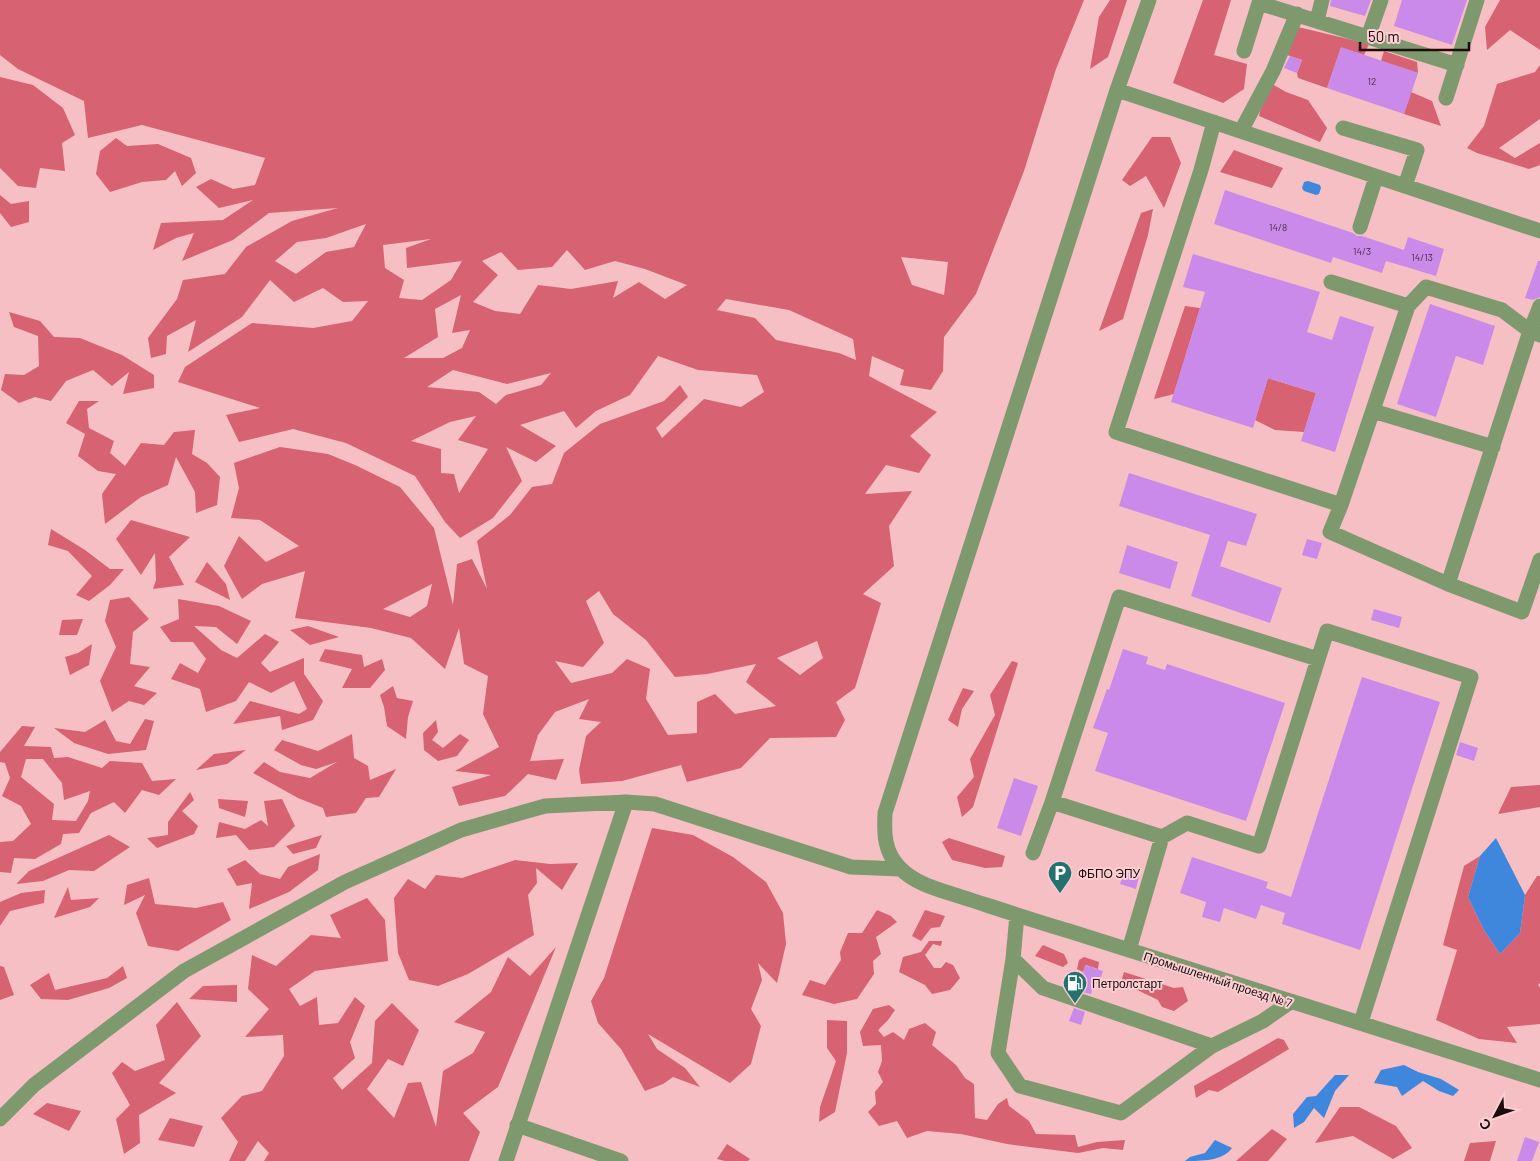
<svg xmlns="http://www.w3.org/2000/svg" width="1540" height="1161" viewBox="0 0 1540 1161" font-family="Barlow,sans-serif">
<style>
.forest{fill:#d76271;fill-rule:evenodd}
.water{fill:#3e87dc}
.building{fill:#c98ae9}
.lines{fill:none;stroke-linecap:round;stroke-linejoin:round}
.minor{stroke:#7f996f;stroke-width:15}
.labels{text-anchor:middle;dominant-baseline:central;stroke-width:4;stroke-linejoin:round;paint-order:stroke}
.number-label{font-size:10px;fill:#482b44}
.poi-label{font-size:12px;fill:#1d0b0d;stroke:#fccfd2;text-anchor:start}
.street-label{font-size:12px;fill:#1d0b0d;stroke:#fccfd2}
</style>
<rect width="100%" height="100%" fill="#f6bfc3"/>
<path class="forest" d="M0 0H1084L1056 69 1024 171 976 294 944 337 943 371 931 390 900 385 904 370 872 356 869 376 937 412 910 436 931 455 919 473 886 465 865 494 912 491 889 526 894 566 863 594 881 603 855 688 836 702 845 720 836 737 770 738 741 768 687 782 681 765 622 781 581 784 579 770 586 736 601 722 579 719 589 699 555 712 538 735 530 761 564 759 556 780 528 774 505 796 459 806 452 787 491 775 455 771 499 747 483 714 488 676 464 664 459 628 445 669 411 638 371 628 295 618 305 571 262 584 242 599 224 566 239 536 266 562 299 546 260 520 231 518 239 488 234 463 280 447 328 454 355 465 400 487 434 528 453 605 457 564 472 559 487 589 477 541 510 515 532 487 552 484 564 453 600 424 664 401 680 385 688 397 656 428 662 438 704 399 741 407 764 392 757 375 698 370 658 356 630 395 596 411 576 428 564 411 520 425 556 446 536 462 506 447 522 481 493 518 460 538 445 522 415 476 346 443 293 429 239 442 226 415 260 408 178 382 185 367 252 323 313 328 352 321 368 301 343 302 323 288 294 302 270 280 242 317 188 352 196 320 167 336 166 354 151 358 148 338 177 299 183 280 225 274 246 247 292 221 338 208 269 213 233 240 182 261 194 233 176 238 153 250 161 223 223 220 253 200 219 208 196 187 211 179 233 189 255 185 265 158 142 125 88 138 84 101 18 69 0 55ZM366 224 354 247 326 252 296 274 275 261 297 242 326 238ZM431 239 406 248 407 268 462 261 451 280 422 300 399 298 404 280 385 268 383 245ZM567 250 585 270 615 261 645 269 687 285 665 299 639 282 613 298 618 281 571 289 538 285 520 314 495 311 473 302 498 275 482 261 501 252 518 270 552 267ZM901 257 948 262 944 295 912 285ZM461 295 452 333 470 330 462 348 443 358H404L438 337 435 309ZM726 299 789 310 853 339 856 360 839 353 776 340 755 318 717 310ZM453 370 507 384 551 373 541 385 506 395 496 404 479 392 427 387ZM476 416 458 440 488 449 459 493 454 474 441 473V449L411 441 450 422ZM432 584 427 606 410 617 383 609ZM599 591 613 614 646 640 675 677 707 674 756 664 746 682 776 706 735 714 715 694 697 702V733L668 735 646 699 650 669 627 659 612 673 571 683 555 661 583 667 604 643 586 601ZM817 641 823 658 800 675 777 658Z
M1110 0H1127L1108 57 1090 69 1099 17Z
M1203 0H1231L1214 55 1247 64 1244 89 1223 103 1173 83Z
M1500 0H1540V50L1510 30 1487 50 1485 27Z
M1298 27 1369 44 1364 55 1341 48 1327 88 1298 78 1297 73 1302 60 1287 55Z
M1384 51 1417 62 1418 73 1381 61Z
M1540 65V119L1499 148 1515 158 1540 143V165L1529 169 1477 153 1467 148 1484 126 1497 84 1535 72Z
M0 77 33 85 63 108 75 135 62 143 65 171 40 168 36 188 18 186 0 168Z
M1267 81 1286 92 1308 100 1327 128 1320 142 1259 116Z
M1411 92 1432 101 1441 126 1404 114Z
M1152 137H1170L1181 163 1164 208 1146 176 1130 186 1122 180Z
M116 138 127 146 158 144 191 158 196 173 182 186 175 171 166 180 142 182 110 192 96 174 100 151Z
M1234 150 1283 168 1272 188 1220 172Z
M0 195 11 204 29 201V222L11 227 0 213Z
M1153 209 1148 235 1123 319 1099 331 1141 213Z
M1185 306 1200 308 1174 394 1154 399Z
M9 312 40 321 54 337 80 338 122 355 154 375V388L123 394 129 372 112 386 93 370 66 381 51 401 35 397 19 403 1 390 5 374 24 375 39 366 38 336 14 327Z
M1268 378 1316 393 1304 432 1275 430 1255 420Z
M79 401H99L87 409 89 428 114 441 110 453 125 466 141 443 164 445 174 432 195 430 192 454 207 463 220 477 217 505 196 513 195 492 176 457 168 485 141 497 105 524 102 494 116 474 98 471 78 456 85 434 66 423Z
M131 520 190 537 169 557 184 585 153 589 156 580 155 553 141 575 116 539Z
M51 529 85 550 110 569H124L110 585 89 601 76 595 92 576 68 551 48 545Z
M207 562 226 584 230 600 195 582Z
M129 597 149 619 133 632 130 664 150 667 134 686 157 693 144 705 129 701 112 712 100 681 116 647 105 621 110 600Z
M178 599 219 606 251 621 237 644 216 627 194 626 221 650 237 658 265 634 279 642 261 663 270 672 304 658V674L323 701 313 720 282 730 280 716 233 724 250 701 299 714 307 709 294 681 271 693 249 682 236 701 206 712 200 689 171 679 180 663 198 673 206 659 193 642H171L160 627 179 619Z
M83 619 77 635H59L62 620Z
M308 626 339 637 310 645 290 630Z
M92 644 89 665 70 675 65 657 78 653Z
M325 649 362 655 364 667 382 659 385 670 370 688H342L352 669 319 661Z
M1012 661 1018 663 973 807 962 817 957 797 974 777 970 759 995 715 990 695Z
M393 686 397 698 413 701 408 717 406 739 387 726 384 707 380 695Z
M963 688 974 691 962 709 958 727 948 720Z
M145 719 154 721 146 750 108 754 74 743 54 728 85 732 105 720 116 741 130 744Z
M436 720 438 732 432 740 443 748 460 734 469 740 457 756 438 761 424 750 423 733Z
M22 726 35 727 24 746 51 747 54 758 68 757 102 768 110 761 142 763 152 781 176 779 159 795 142 790 125 813 114 802 91 813 79 833 63 834 61 844 35 859 14 858 11 873 0 872V842L13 841 31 824 21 806 2 796 10 778 5 763 0 762V752ZM26 759H43L62 783 64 800 90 791 88 801 76 821 52 820 54 804 21 777Z
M352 734 354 758 368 766 370 780 396 769 379 797 366 798 356 813 326 817 323 808 298 798 253 773 264 762 280 772 310 778 337 762 316 769 301 765 274 750 282 740 318 751Z
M246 750 227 764 196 770 214 754Z
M1540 785V807L1498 814 1511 787Z
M190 792 194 800 182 811 198 826 194 834 157 848 147 838 168 835V822Z
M218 799 248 801 245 817 219 808Z
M282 799 295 826 274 847 249 850 236 835 216 838 219 822 245 829 261 820 268 826 264 801Z
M652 828 693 835 733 857 766 882 783 913 786 944 777 983 758 963 762 980 751 1009 761 1026 751 1064 730 1083 648 1034 657 1049 685 1068 700 1087 673 1077 663 1084 645 1091 621 1049 598 1023 591 1001 604 978Z
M109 835 130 847 94 871 69 870 43 881 16 884 29 871Z
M322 835 316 848 293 854 286 846Z
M949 838 1005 856 1002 867 985 868 952 860 942 842Z
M320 854 318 870 289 892 249 909 252 883 237 886 227 869 245 860 260 874 280 879 288 867Z
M1480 856 1468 897 1484 930 1500 954 1520 933 1525 895 1537 876H1540V983L1538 985 1540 987V1024L1507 1027 1517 1043 1479 1039 1436 1020 1457 950 1443 945 1464 866Z
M515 860 550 864 578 863 562 890 536 868 537 883 528 895 534 935 468 974 438 986 409 980 398 953 394 898 408 879 425 889 436 875 462 878Z
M149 878 155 904 196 908 223 902 231 920 178 951 148 946 136 913 145 895 124 905 127 885Z
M68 887 71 900 99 898 90 907 54 918Z
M45 890 44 903 10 911 0 926V902L21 893Z
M367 898 385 920 388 961 315 971 289 989 300 1006 317 997 319 1025 338 1023 355 997 365 1006 350 1042 355 1058 333 1078 342 1090 372 1063 375 1021 392 1003 419 1030 403 1066 388 1059 367 1089 394 1118 408 1083 421 1082 436 1127 443 1071 473 1053 485 1032 454 1022 491 992 508 957 530 976 556 947 498 1087 463 1113 480 1132 469 1161H264L269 1153 258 1141 245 1161H229L238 1142 221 1118 242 1096 262 1091 284 1056 283 1035 245 1037 269 1009 248 989 252 955 276 966 311 935 341 938 330 915Z
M877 910 891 916 897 922 876 937 881 954 873 961 874 974 857 999 834 1004 802 995 810 980 825 985 841 960 840 952 848 933H862Z
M925 910 945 916 940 927 931 928 921 941 912 936Z
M929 941H942L941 946 933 944 925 955 934 968H941L946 962 953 965 960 978 950 990 932 994 925 985 899 972 903 957 921 952Z
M1043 945 1064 954 1068 963 1063 967 1035 956Z
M1084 957 1099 962 1098 969 1086 965 1083 972 1077 969 1079 960Z
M0 966 4 967 14 995 0 1000Z
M123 966 127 978 109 988 68 1000 41 999 30 985 49 973 55 990 107 978Z
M1124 972 1174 988 1183 987 1188 1001 1174 1011 1162 1007 1158 1000 1121 982Z
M237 985V1002L189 999 203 986Z
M177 1002 201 1036 159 1083 176 1093 139 1115 140 1143 124 1154 116 1119 130 1105 112 1073 122 1062 135 1071 165 1060 156 1025Z
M889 1005 895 1010 888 1020 878 1030 884 1037 893 1032 904 1040 909 1029 925 1023 936 1032 932 1045 956 1065 965 1078 974 1084 975 1118 987 1120 998 1104 1007 1098 1009 1106 1029 1121 1036 1134 1075 1135 1078 1147 1097 1142 1125 1140 1123 1150 1103 1148 1078 1153 1007 1144 961 1134 927 1131 907 1138 897 1121 879 1126 868 1112 876 1104 875 1092 883 1082 878 1072 882 1061 881 1045 863 1046 860 1032 873 1009Z
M827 1020 847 1021V1053L835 1112 819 1122 820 1107 836 1061 827 1048Z
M1278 1038 1284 1040 1289 1049 1218 1092 1209 1090 1196 1098 1194 1086Z
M47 1103 81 1111 69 1131 33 1114Z
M1340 1107H1359L1396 1126 1412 1148 1393 1159 1353 1136 1315 1143Z
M170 1118 203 1126 194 1147 158 1140Z
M1272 1129 1287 1139 1268 1161H1236Z
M1496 1141 1490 1161H1464L1470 1143Z
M727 1144 750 1159 748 1161H725L717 1159Z"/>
<path class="water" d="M1308 181 1320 185 1321 188 1319 194 1316 195 1304 191 1302 188 1304 182Z
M1496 838 1525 895 1520 933 1500 954 1484 930 1468 897 1480 856Z
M1404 1065 1418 1072 1441 1079 1459 1090 1453 1096 1439 1091 1423 1081 1402 1096 1397 1087 1374 1083 1381 1070Z
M1335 1075H1349L1335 1091 1324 1118 1314 1108 1304 1122 1294 1128 1293 1114 1307 1097 1316 1096Z
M1215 1140 1232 1148C1223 1161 1202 1161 1185 1161L1190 1157 1205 1153Z"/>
<path class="building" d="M1331 0H1371L1365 16 1330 6Z
M1402 0H1467L1452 45 1394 26Z
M1341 47 1418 73 1404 114 1327 88Z
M1290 56 1302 60 1297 73 1284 68Z
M1225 190 1353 233 1357 236H1362L1404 250 1408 237 1444 249 1436 276 1386 261 1382 273 1333 257 1331 263 1214 224Z
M1193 254 1320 292 1307 332 1332 340 1340 316 1374 327 1335 452 1301 441 1316 393 1268 378 1253 428 1171 402 1205 292 1183 287Z
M1538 261H1540V297L1533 300 1525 298Z
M1430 304 1495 326 1483 365 1456 356 1436 417 1397 404Z
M1129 473 1257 514 1246 546 1228 541 1220 566 1282 588 1270 623 1191 596 1210 535 1119 506Z
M1307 539 1322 543 1317 559 1302 555Z
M1127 545 1178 562 1170 589 1119 573Z
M1374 609 1402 617 1399 628 1371 620Z
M1123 649 1148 657 1146 664 1165 670 1167 664 1285 703 1246 821 1095 771 1108 733 1093 728 1107 689 1109 690Z
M1362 677 1440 702 1360 950 1282 924 1285 913 1261 905 1256 919 1224 908 1220 922 1202 917 1206 902 1180 893 1192 857 1268 882 1266 888 1291 897Z
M1460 742 1478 748 1474 761 1456 755Z
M1014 778 1038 786 1021 836 997 828Z
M1124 871 1139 876 1136 889 1120 884Z
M1085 965 1103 971 1099 984 1094 983 1091 994 1079 991Z
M1074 1008 1085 1012 1081 1025 1069 1021Z
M1525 1137 1539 1142 1532 1161H1517Z"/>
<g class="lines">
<path class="minor" d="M1149 0 1117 90 885 813C884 834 884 852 900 868 917 886 945 891 968 899 1002 910 1035 921 1069 931 1226 981 1383 1030 1540 1080
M1317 21 1322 0
M1368 37 1381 0
M1244 51 1259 3 1457 65
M1117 90 1540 231
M1446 98 1477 0
M1214 122 1201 170 1116 432 1341 505
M1343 128 1417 150 1405 186
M1241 131 1273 71 1297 14
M1360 227 1376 177
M1331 282 1408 306 1341 505 1330 532 1448 584 1522 612 1540 560
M1408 306 1426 287 1502 310 1530 331 1540 335
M1373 411 1493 447
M1448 584 1530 331 1540 306
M1052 802 1162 837
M1033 853 1052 802 1119 597 1318 659
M1017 915 1013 959 1043 988 1212 1046 1263 1021 1290 1002
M1129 950 1162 837 1187 823 1259 846 1327 631 1471 677 1361 1022
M1013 959 998 1053 1020 1086 1121 1113 1212 1046
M0 1119 34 1085 184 971 345 882 461 830 545 806 626 802
M517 1125 621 1161
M506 1161 626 802 655 804 851 867 900 869"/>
</g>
<defs>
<symbol id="parking-pin" viewBox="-11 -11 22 30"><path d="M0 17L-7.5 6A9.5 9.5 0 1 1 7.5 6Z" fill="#267170" stroke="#fccfd2"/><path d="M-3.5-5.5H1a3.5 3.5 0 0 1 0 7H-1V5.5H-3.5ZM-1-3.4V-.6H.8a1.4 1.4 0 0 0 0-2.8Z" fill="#fff"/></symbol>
<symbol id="fuel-pin" viewBox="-11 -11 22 30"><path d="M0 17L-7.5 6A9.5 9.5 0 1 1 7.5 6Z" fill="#267170" stroke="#fccfd2"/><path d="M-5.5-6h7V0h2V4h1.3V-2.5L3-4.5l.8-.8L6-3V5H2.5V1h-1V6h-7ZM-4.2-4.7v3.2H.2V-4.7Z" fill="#fff"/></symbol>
</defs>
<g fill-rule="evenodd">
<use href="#parking-pin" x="1046" y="859" width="28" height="38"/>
<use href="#fuel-pin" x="1061" y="969" width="28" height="38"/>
</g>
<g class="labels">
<g class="number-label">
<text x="1372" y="81">12</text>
<text x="1278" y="227">14/8</text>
<text x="1362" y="251">14/3</text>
<text x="1422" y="257">14/13</text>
</g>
<g class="poi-label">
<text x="1078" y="873">ФБПО ЭПУ</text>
<text x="1092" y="983">Петролстарт</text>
</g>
<g class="street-label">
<text transform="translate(1218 979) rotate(18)">Промышленный проезд № 7</text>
</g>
</g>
<g transform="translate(1495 1116) rotate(229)" stroke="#fccfd2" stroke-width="4" paint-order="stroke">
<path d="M0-4L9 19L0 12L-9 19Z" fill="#1d0b0d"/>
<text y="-8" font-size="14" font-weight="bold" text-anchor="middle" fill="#1d0b0d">С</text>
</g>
<path d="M1360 42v8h109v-8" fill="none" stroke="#1d0b0d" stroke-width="2.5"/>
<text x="1368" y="42" font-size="15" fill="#1d0b0d" stroke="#fccfd2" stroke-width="4" paint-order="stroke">50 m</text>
</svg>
